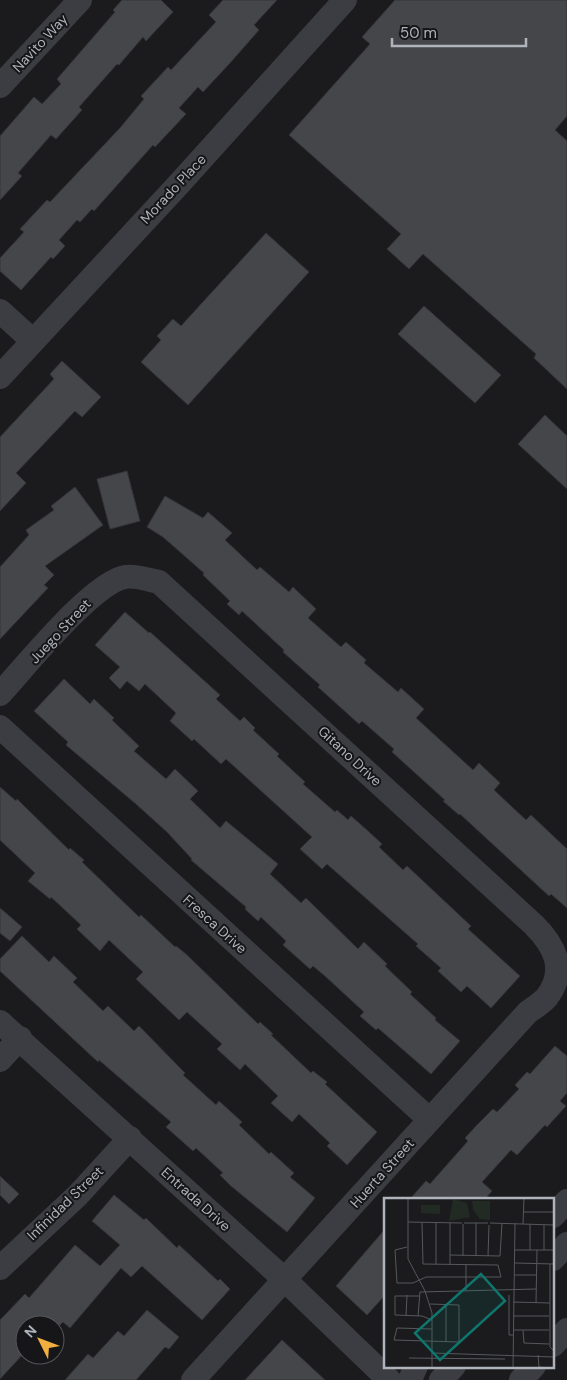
<svg xmlns="http://www.w3.org/2000/svg" width="567" height="1380" viewBox="0 0 567 1380" font-family="'DM Sans',sans-serif">
<style>
.building{fill:#45464a;stroke:#353539}
.lines{fill:none;stroke-linecap:round;stroke-linejoin:round}
.minor{stroke:#3c3d42;stroke-width:24}
.labels{text-anchor:middle;dominant-baseline:central;stroke-width:4;stroke-linejoin:round;paint-order:stroke}
.street-label{font-size:14px;fill:#aeb3bc;stroke:#161618}
.inset-road{fill:none;stroke:#56585d;stroke-width:1}
.view{fill:#0f766e;fill-opacity:0.15;stroke:#0f766e;stroke-width:2.5}
.inset-edge{fill:none;stroke:#aeb3bc;stroke-width:2.5}
</style>
<rect width="100%" height="100%" fill="#1b1b1d"/>
<path class="building" d="M122 0H161L173 12 146 41 143 37 119 65 117 64 79 107 82 110 56 139 51 135 18 173 22 176 0 200V136L34 97 42 104 61 84 57 79 115 12 113 10Z
M223 0H277L254 25 259 30 230 63 203 92 198 87 179 108 186 114 155 147 153 145 94 211 92 209 80 222 77 220 59 240 65 246 53 259 51 257 21 290 0 271V258L24 232 20 229 47 200 50 202 120 128 144 99 141 96 168 67 171 70 216 22 209 15Z
M395 0H567V116L555 130 567 141V389L534 358 536 354 423 254 409 269 387 249 401 234 289 135 370 44 362 37Z
M266 233 309 272 188 405 141 362 161 340 157 336 173 319 181 326Z
M424 306 501 375 475 403 398 334Z
M62 361 101 397 82 417 75 411 16 473 26 483 0 511V437L54 379 50 374Z
M545 415 567 436V489L518 444Z
M127 471 140 521 110 529 97 479Z
M75 487 103 525 45 566 54 575 44 585 48 588 0 639V567L29 535 26 530 54 510 51 506Z
M165 496 203 518 208 512 232 533 225 540 257 570 260 567 289 592 293 587 316 609 308 618 341 647 346 642 366 660 364 663 398 692 401 688 424 709 416 718 473 770 479 763 500 783 494 790 526 820 531 815 567 849V908L551 894 549 896 460 814 459 815 443 801 445 800 392 752 394 749 362 721 359 724 318 687 320 685 283 652 284 650 242 611 239 615 227 604 230 601 203 575 204 573 163 537 147 527Z
M125 612 149 633 150 632 220 695 216 699 240 721 244 717 255 728 253 730 279 754 277 756 305 782 303 784 335 812 337 810 348 820 351 816 368 831 382 844 379 847 403 870 407 866 471 926 468 929 520 976 491 1008 467 986 461 992 438 971 441 968 416 946 418 944 327 864 322 869 300 849 312 837 226 759 221 764 194 739 192 741 170 721 176 713 145 684 139 691 127 681 120 689 109 678 120 667 95 645Z
M64 679 90 704 94 699 114 718 112 720 139 746 134 751 166 779 175 769 198 791 190 799 220 828 226 821 278 864 270 874 301 903 306 898 358 949 364 942 387 964 385 966 412 992 410 994 436 1018 435 1020 460 1041 431 1074 378 1028 376 1030 360 1016 364 1012 325 976 313 966 310 969 283 945 286 941 261 917 258 921 245 909 246 907 191 860 192 859 167 832 136 804 66 745 68 742 34 711Z
M0 787 16 801 17 799 69 850 70 848 84 860 82 862 139 917 141 915 175 947 176 946 187 955 258 1024 260 1022 273 1034 271 1035 311 1073 313 1071 327 1082 325 1084 377 1132 347 1165 327 1146 330 1143 299 1114 292 1122 271 1103 278 1096 245 1064 240 1070 217 1049 222 1044 187 1012 179 1020 136 979 143 972 109 940 100 951 77 929 81 925 51 897 50 899 28 881 35 873 0 840Z
M0 908 22 927 10 941 0 933Z
M22 936 49 962 54 956 77 978 73 982 103 1011 108 1006 134 1031 139 1026 185 1073 183 1075 216 1105 219 1101 242 1122 239 1125 269 1154 271 1152 294 1173 290 1177 315 1198 287 1232 231 1186 220 1175 223 1173 196 1148 193 1151 166 1127 171 1122 99 1060 98 1062 0 971V959Z
M555 1046 567 1056V1093L560 1101 566 1106 547 1127 545 1125 517 1155 511 1150 482 1182 492 1191 485 1199H410L426 1181 430 1184 468 1141 465 1138 477 1125 493 1109 497 1112 519 1089 515 1085 527 1072 530 1074Z
M0 1176 19 1194 9 1204 0 1195Z
M114 1195 144 1220 146 1218 177 1248 179 1245 218 1281 220 1279 230 1289 202 1320 142 1266 131 1277 121 1268 70 1328 63 1322 60 1325H25V1352L0 1379V1320L25 1294 29 1298 75 1245 100 1266 120 1245 92 1221Z
M386 1228V1294L367 1315 336 1286Z
M147 1310 179 1337 169 1349 165 1347 136 1380H65L88 1354 93 1358 118 1331 124 1336Z
M282 1340 325 1380H245Z"/>
<g class="lines">
<path class="minor" d="M0 86 80 0
M0 311 33 341
M0 377 178 185 345 0
M0 694C25 667 92 583 125 577 135 575 149 580 159 582L534 925C555 946 567 970 547 997 542 1003 534 1008 528 1012L193 1380
M0 727 430 1120
M0 1022 284 1279 389 1380
M0 1060 20 1038
M553 1216 567 1201
M553 1259 567 1244
M0 1268 78 1195 130 1138
M553 1345 567 1330
M410 1380 416 1366
M441 1380 454 1366
M521 1380 534 1366"/>
</g>
<g class="labels">
<g class="street-label">
<text transform="translate(40 43) rotate(-47)">Navito Way</text>
<text transform="translate(173 189) rotate(-47)">Morado Place</text>
<text transform="translate(60 631) rotate(-47)">Juego Street</text>
<text transform="translate(350 756) rotate(43)">Gitano Drive</text>
<text transform="translate(215 924) rotate(42)">Fresca Drive</text>
<text transform="translate(382 1173) rotate(-48)">Huerta Street</text>
<text transform="translate(196 1199) rotate(42)">Entrada Drive</text>
<text transform="translate(65 1203) rotate(-44)">Infinidad Street</text>
</g>
</g>
<g transform="translate(384 1198)">
<rect width="170" height="170" fill="#1b1b1d"/>
<path d="M69 1 83 5 86 19 65 23ZM88 3H106V22L96 21 89 12ZM37 7H56V16L37 15Z" fill="#222b23"/>
<path class="inset-road" d="M24 0V61L41 93 48 115V170M140 14H170M24 24 78 25M80 25H104M106 25 170 27M139 26 140 0M23 49 11 52 13 85H29L42 79H117L114 67 39 66 38 24M131 52H170M146 52V26M160 52V27M66 57 116 58 118 25M79 58V26M92 58V25M104 58 105 27M131 65 170 66M52 66V25M166 66V149L170 153M66 67V25M131 77H152M82 93V67M125 97V137H130M35 98H11V117L38 118 48 122M129 104 166 105M152 105 153 52M46 106 75 107V144L10 142 13 130 48 131M22 118 23 97M34 118 36 94 152 91M129 118H165M130 132H165M139 132 140 145 165 146M62 144V106M48 155 170 159M154 157 155 169 168 170M25 160 121 161M129 170 131 25"/>
<path class="view" d="M97 76 121 103 56 162 31 135Z"/>
<rect width="170" height="170" class="inset-edge"/>
</g>
<g transform="translate(40 1340) rotate(312)"><circle r="24" fill="#161618" stroke="#53555a"/>
<path d="M0-4L9 19L0 12L-9 19Z" fill="#f1af3f"/>
<text y="-8" font-size="14" font-weight="bold" text-anchor="middle" fill="#aeb3bc">N</text>
</g>
<path d="M392 38v8h134v-8" fill="none" stroke="#aeb3bc" stroke-width="2.5"/>
<text x="400" y="38" font-size="15" fill="#aeb3bc" stroke="#161618" stroke-width="4" paint-order="stroke">50 m</text>
</svg>
